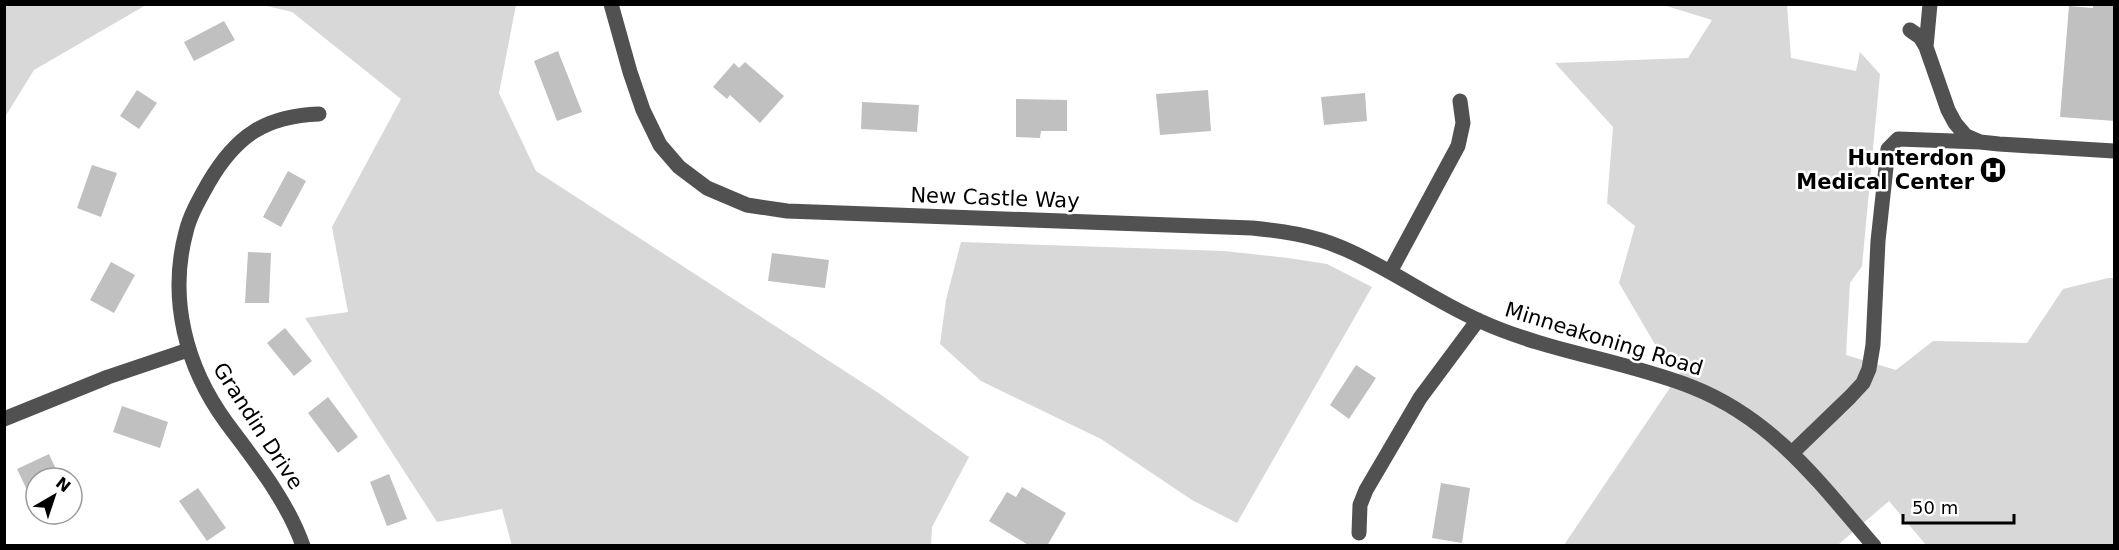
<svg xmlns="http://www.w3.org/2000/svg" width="2119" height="550" viewBox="0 0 2119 550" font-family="'DejaVu Sans',sans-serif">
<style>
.green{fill:#d8d8d8}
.building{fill:#c0c0c0}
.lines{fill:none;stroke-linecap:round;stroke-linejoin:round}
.minor{stroke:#515151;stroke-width:15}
.labels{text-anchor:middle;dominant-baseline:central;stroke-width:5;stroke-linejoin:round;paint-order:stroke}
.poi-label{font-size:21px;font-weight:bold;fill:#000;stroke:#fff;text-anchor:end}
.street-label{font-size:21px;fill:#000;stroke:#fff}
</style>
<rect width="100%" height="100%" fill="#fff"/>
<path class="green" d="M5 4H146V5L34 70 5 117Z
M1660 4 1787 5 1791 58 1856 71 1860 52 1880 74 1862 266 1850 283 1846 355 1896 370 1933 341 2027 343 2063 289 2108 278H2114V545H1926L1889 501 1839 544V545H1564L1688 361 1660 353 1619 283 1635 226 1607 203 1613 127 1555 63 1688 58 1712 20Z
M263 5H516L499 93 536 171 877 392 969 457 932 527 931 545 512 546 502 509 437 522 305 318 348 312 332 227 401 99 292 12Z
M961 242 1224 251 1288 258 1327 264 1372 287 1237 523 1192 500 1101 439 981 381 940 344 946 300Z"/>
<path class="building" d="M2093 4H2115V121L2060 117 2069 6 2093 8Z
M224 21 235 40 194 61 184 42Z
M558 51 582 112 557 121 534 61Z
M745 62 784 96 760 123 730 95 727 99 713 87 734 63 739 68Z
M137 90 157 103 139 129 120 116Z
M1208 90 1211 131 1160 135 1156 94Z
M1365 93 1367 121 1324 125 1321 97Z
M1016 99 1067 100V131H1041L1040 138 1016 137Z
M862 102 919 105 917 132 861 129Z
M92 165 117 173 101 217 77 208Z
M288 171 306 181 281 227 263 217Z
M248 252 271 253 269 303H245Z
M772 253 829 260 825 288 768 281Z
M111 262 135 275 114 313 90 300Z
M285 328 312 361 294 376 267 343Z
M1356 365 1376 378 1349 419 1330 405Z
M328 397 358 437 338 453 308 413Z
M122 406 168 422 160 448 113 432Z
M49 454 60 478H36V486L27 490 17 469Z
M389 474 407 519 387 526 370 482Z
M1441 483 1470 488 1462 543 1432 538Z
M1022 487 1066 513 1047 546H1030L989 521 1007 492 1016 497Z
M198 488 226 528 207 541 179 501Z"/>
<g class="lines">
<path class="minor" d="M611 4 630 72 643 110 660 145 679 167 707 188 747 205 787 211 1252 228C1282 231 1312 235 1340 247 1389 267 1432 300 1480 321 1548 352 1623 360 1692 387 1773 419 1819 482 1874 546
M1910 30 1920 37 1926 47 1948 110 1955 123 1966 136 1980 142 1999 144 2114 151
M1926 47 1930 4
M1390 272 1458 146 1463 123 1460 101
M4 419 108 377 188 350
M1793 452 1850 397 1863 383 1869 369 1873 345 1878 241 1888 149 1898 139 1980 142
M1359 533 1360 505 1366 490 1420 398 1478 320
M303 546C287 500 254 460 226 422 186 367 168 299 186 232 190 215 200 198 209 182 236 136 265 116 319 114"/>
</g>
<defs>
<symbol id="hospital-disc" viewBox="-11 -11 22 22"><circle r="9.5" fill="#000" stroke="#fff"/><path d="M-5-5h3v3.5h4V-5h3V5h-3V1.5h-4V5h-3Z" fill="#fff"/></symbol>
</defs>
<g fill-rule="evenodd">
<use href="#hospital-disc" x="1978" y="155" width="30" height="30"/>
</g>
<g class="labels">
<g class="poi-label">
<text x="1974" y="158">Hunterdon<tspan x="1974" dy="24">Medical Center</tspan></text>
</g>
<g class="street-label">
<text transform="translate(995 198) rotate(2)">New Castle Way</text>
<text transform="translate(1604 339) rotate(17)">Minneakoning Road</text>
<text transform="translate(258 426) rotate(57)">Grandin Drive</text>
</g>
</g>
<rect width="2119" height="550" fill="none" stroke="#000000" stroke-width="12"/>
<g transform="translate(54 496) rotate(39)"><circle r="28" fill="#ffffff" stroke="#999999" stroke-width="1.5"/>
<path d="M0-4.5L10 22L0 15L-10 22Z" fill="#000000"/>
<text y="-9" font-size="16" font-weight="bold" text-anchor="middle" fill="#000000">N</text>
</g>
<path d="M1903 514v9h111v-9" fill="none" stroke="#000000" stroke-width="3"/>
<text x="1912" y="514" font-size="18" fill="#000000" stroke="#ffffff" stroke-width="4.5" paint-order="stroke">50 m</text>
</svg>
